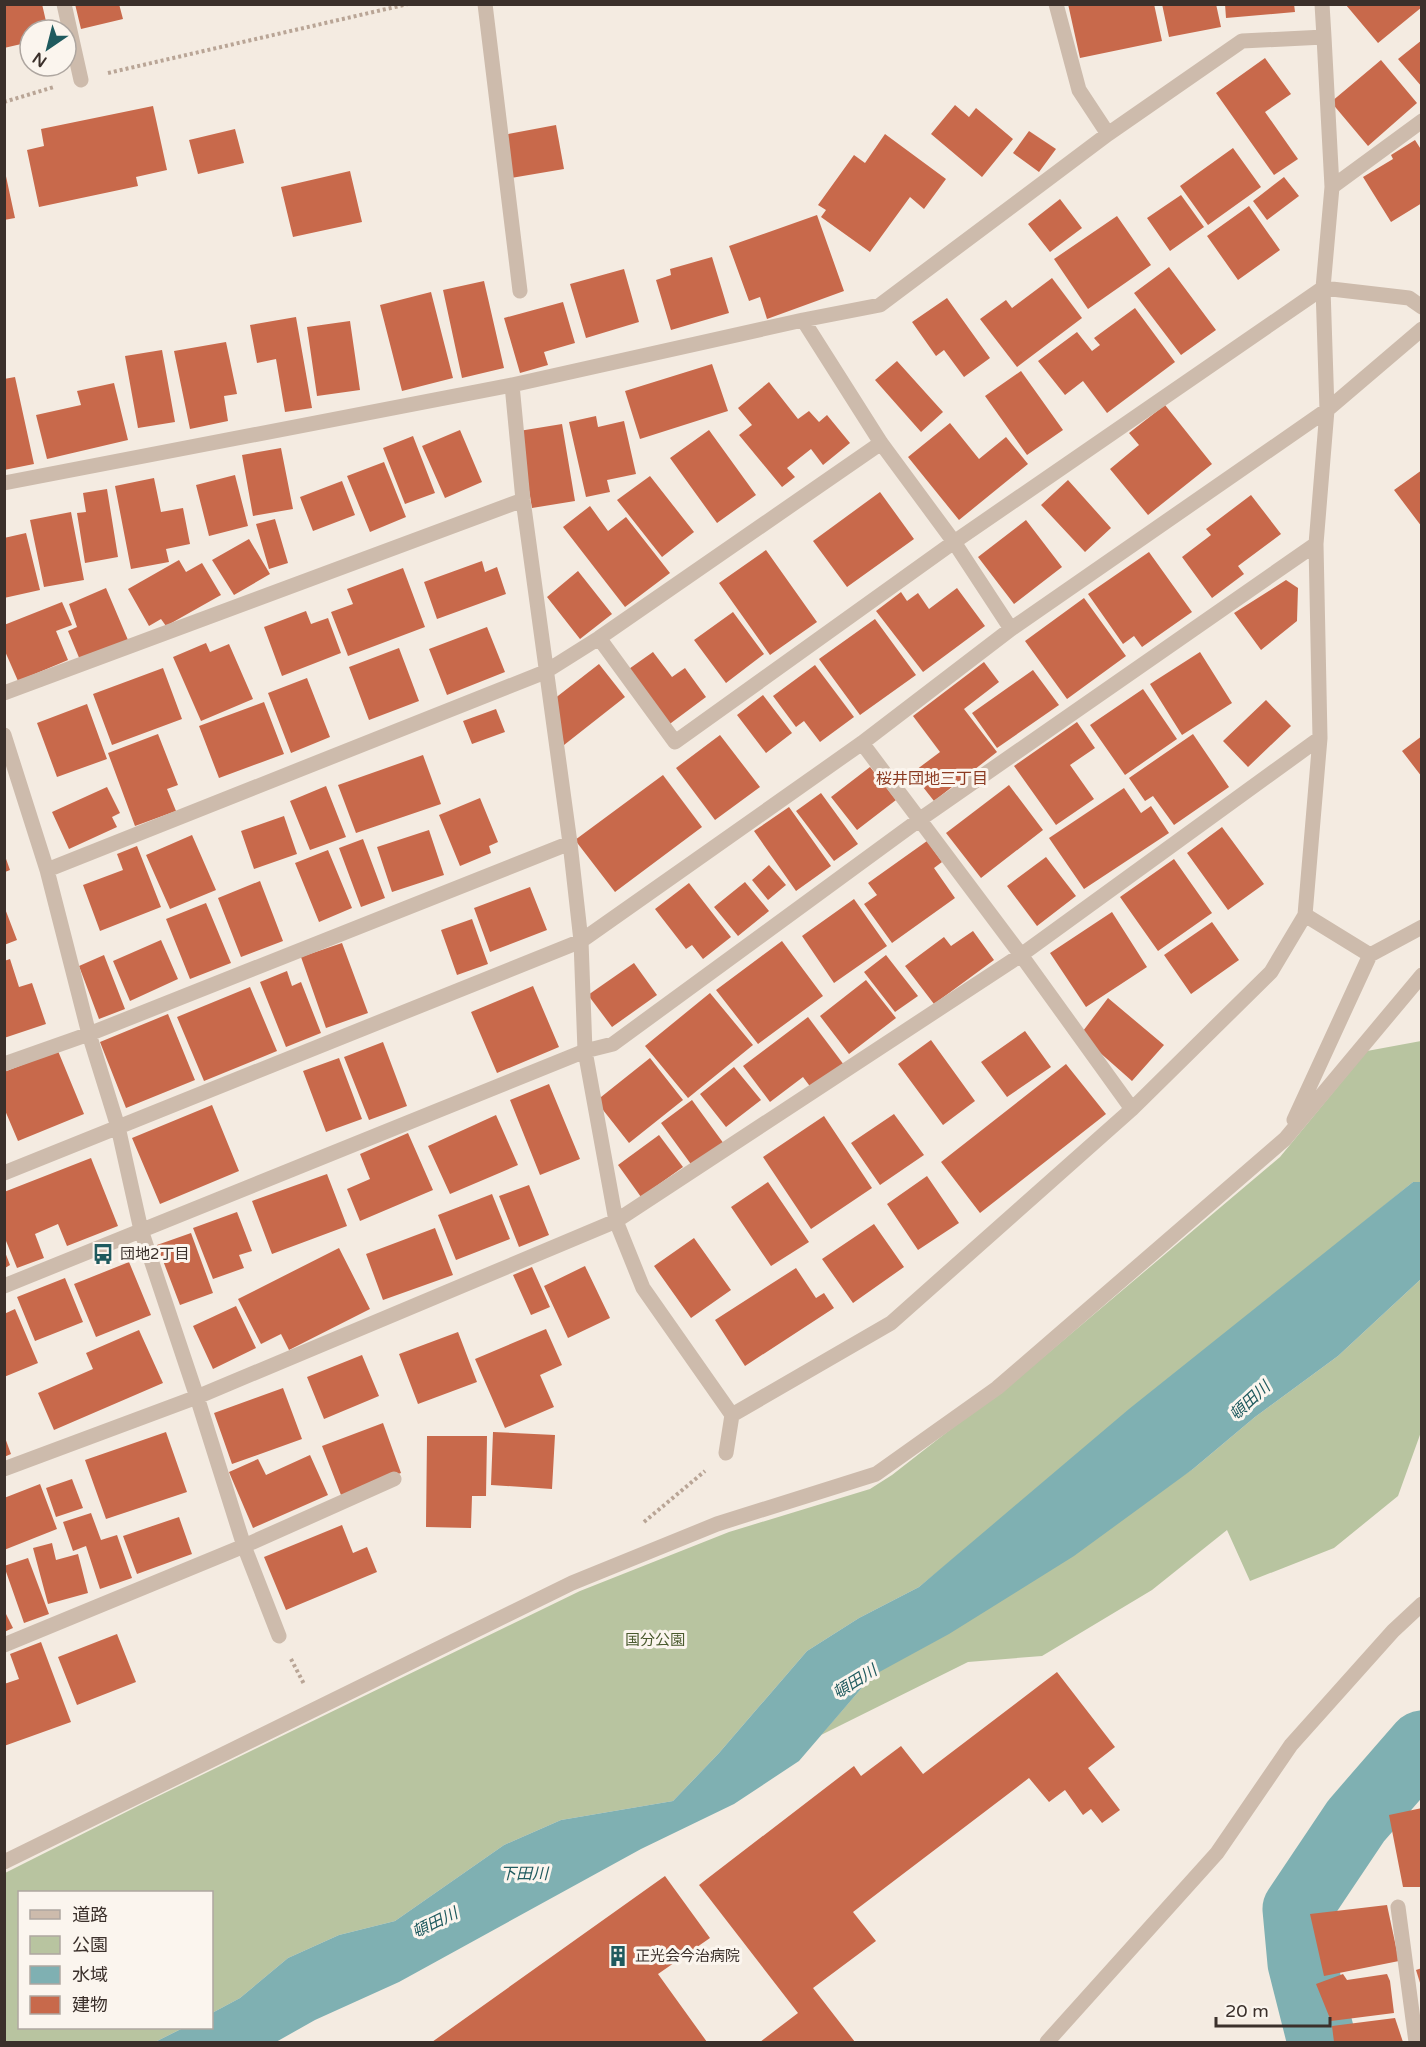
<svg xmlns="http://www.w3.org/2000/svg" width="1426" height="2047" viewBox="0 0 1426 2047" font-family="'Varela Round','Noto Sans JP',sans-serif">
<style>
.green{fill:#b8c4a0}
.water{fill:#7fb0b2}
.lines{fill:none;stroke-linecap:round;stroke-linejoin:round}
.river{stroke:#7fb0b2;stroke-width:69}
.building{fill:#c8694b}
.path{stroke:#b9a596;stroke-width:4;stroke-dasharray:3 3;stroke-linecap:butt}
.minor{stroke:#cdbbac;stroke-width:15}
.labels{text-anchor:middle;dominant-baseline:central;stroke-width:6;stroke-linejoin:round;paint-order:stroke}
.poi-label{font-size:15px;fill:#3b302b;stroke:#fbf5ee;text-anchor:start}
.park-label{font-size:15px;fill:#4a5a2e;stroke:#fbf5ee}
.neighbourhood-label{font-size:16px;fill:#8c3b22;stroke:#fbf5ee}
.water-label{font-size:16px;font-style:italic;fill:#1f5a5e;stroke:#fbf5ee}
</style>
<rect width="100%" height="100%" fill="#f4ebe1"/>
<path class="green" d="M1421 1041V1182H1413L919 1587 859 1618 807 1651 719 1753 673 1801 561 1820 504 1845 395 1921 339 1935 288 1958 240 1998 212 2013V1892H20V2028H183L155 2042H5V1873L142 1804 580 1591 729 1532 870 1489 892 1475 1047 1354 1280 1157 1367 1051Z
M1421 1279V1432L1398 1496 1334 1548 1250 1581 1227 1530 1152 1590 1042 1656 968 1662 821 1735 872 1676 1193 1469 1255 1417 1338 1356Z"/>
<path class="water" d="M1413 1182H1421V1279L1338 1356 1255 1417 1193 1469 1074 1556 949 1634 872 1676 799 1761 734 1804 641 1849 399 1982 315 2020 276 2042H155L183 2028H212V2013L240 1998 288 1958 339 1935 395 1921 504 1845 561 1820 673 1801 719 1753 807 1651 859 1618 919 1587 1129 1409Z"/>
<g class="lines">
<path class="river" d="M1322 2042 1302 1963 1297 1909 1356 1821 1422 1745"/>
</g>
<path class="building" d="M4 4H42L48 30H30V42L4 48Z
M75 4H119L123 19 81 29Z
M1068 4H1154L1162 41 1080 58Z
M1162 4H1216L1221 27 1169 37Z
M1225 4H1294L1295 12 1226 18Z
M1346 5H1422V7L1378 43Z
M1422 40V87L1398 59Z
M1265 58 1291 94 1265 112 1298 159 1274 175 1216 93Z
M1381 60 1417 103 1368 146 1331 102Z
M955 105 969 117 976 108 1013 139 982 177 931 134Z
M153 106 167 170 136 177 138 186 39 207 27 150 44 146 41 129Z
M556 125 564 169 511 178 503 135Z
M235 129 244 163 198 174 189 140Z
M1029 131 1056 149 1039 172 1013 153Z
M885 134 946 179 924 209 910 197 870 252 821 217 826 210 818 205 854 155 865 163Z
M1415 140 1422 151V203L1391 222 1363 177 1393 159 1391 155Z
M1233 148 1261 187 1208 225 1180 186Z
M4 167 15 218 4 220Z
M350 171 362 222 293 237 281 187Z
M1284 177 1299 196 1267 220 1253 201Z
M1181 195 1204 227 1170 251 1147 218Z
M1060 199 1082 228 1050 252 1028 224Z
M1249 206 1280 250 1238 280 1207 236Z
M817 215 844 291 767 319 760 297 749 301 729 246Z
M1117 216 1151 265 1088 309 1054 259Z
M712 257 729 313 671 330 656 280 671 275 670 269Z
M1169 267 1216 330 1181 355 1134 293Z
M624 269 639 322 586 338 570 284Z
M1052 278 1082 318 1017 367 980 319 1006 300 1012 308Z
M484 281 504 368 462 378 443 290Z
M431 292 453 378 402 391 380 305Z
M947 298 990 358 964 377 944 350 936 356 912 322Z
M563 302 575 343 544 352 548 365 520 373 504 318Z
M1135 308 1175 362 1107 413 1083 381 1065 395 1038 361 1077 332 1092 351 1100 345 1094 338Z
M296 317 312 408 285 412 276 359 257 363 250 325Z
M350 321 360 390 317 396 307 327Z
M226 342 237 394 224 396 228 421 190 429 174 351Z
M162 350 175 422 138 428 125 356Z
M897 361 943 412 921 432 875 380Z
M712 364 728 411 640 439 625 391Z
M1021 371 1063 430 1027 455 985 396Z
M15 377 34 464 4 470V379Z
M769 382 798 419 809 411 819 422 827 415 850 443 823 465 811 449 787 468 795 477 782 487 739 435 752 425 738 408Z
M114 383 128 440 47 459 36 415 81 405 77 391Z
M1165 405 1212 464 1148 515 1110 469 1139 445 1129 433Z
M596 416 598 427 624 421 636 474 607 480 610 492 586 497 569 422Z
M950 423 979 459 1006 437 1028 464 959 520 908 457Z
M562 424 575 501 532 508 519 431Z
M460 430 482 482 445 498 422 446Z
M709 430 756 495 717 523 670 458Z
M413 436 435 493 405 504 383 448Z
M281 448 293 509 253 516 242 455Z
M384 462 406 517 370 532 347 476Z
M1422 470V527L1394 490Z
M235 475 248 526 209 536 196 485Z
M650 476 694 532 662 557 617 500Z
M154 478 161 512 183 508 190 544 166 549 169 562 131 569 115 486Z
M1068 480 1111 528 1085 552 1041 505Z
M342 481 355 515 313 531 300 497Z
M107 489 118 557 85 563 77 513 86 512 83 493Z
M880 492 914 539 847 587 813 541Z
M1251 495 1281 534 1238 566 1244 574 1212 598 1182 557 1211 535 1206 529Z
M590 506 608 531 626 517 670 573 625 607 563 527Z
M71 512 84 580 44 587 30 520Z
M275 519 288 563 269 569 256 524Z
M1026 520 1062 567 1014 604 978 557Z
M26 533 40 590 4 598V538Z
M249 539 270 574 234 595 212 560Z
M766 550 817 622 770 655 719 583Z
M1149 552 1192 612 1142 647 1134 636 1123 644 1088 594Z
M179 560 186 572 202 563 221 595 166 626 161 619 149 626 128 589Z
M482 561 485 572 497 567 506 594 437 619 424 582Z
M403 568 425 627 348 656 331 612 353 604 347 589Z
M578 571 612 614 580 639 547 597Z
M1286 580 1298 588 1297 621 1261 650 1234 613Z
M106 588 128 640 80 660 68 631 77 627 69 604Z
M957 588 985 626 923 672 876 611 901 592 907 601 918 593 929 609Z
M1084 598 1126 656 1067 699 1025 641Z
M62 602 72 625 56 631 68 660 18 681 4 649V625Z
M306 611 311 624 328 618 341 653 282 676 264 627Z
M733 612 764 654 726 683 694 640Z
M875 619 916 675 860 715 819 659Z
M487 627 505 672 447 695 429 649Z
M206 643 210 652 229 644 253 699 201 721 173 657Z
M399 648 419 701 369 720 349 667Z
M653 652 672 677 685 668 706 697 667 726 626 671Z
M1200 652 1232 703 1182 735 1150 684Z
M984 662 999 682 964 709 997 752 934 801 912 773 940 752 913 716Z
M599 664 625 697 564 745 554 699Z
M815 665 854 717 820 742 804 721 796 727 773 696Z
M163 668 182 719 112 745 93 694Z
M1033 670 1059 705 997 748 972 713Z
M307 678 330 737 291 753 268 693Z
M1143 689 1177 739 1125 775 1090 725Z
M763 695 792 733 766 753 737 715Z
M1266 700 1291 726 1248 767 1223 741Z
M264 702 284 754 219 778 199 726Z
M87 704 107 759 57 777 37 723Z
M496 709 505 732 472 744 463 721Z
M1077 722 1095 748 1070 765 1094 799 1056 825 1014 766Z
M158 734 178 785 167 789 176 811 135 826 108 753Z
M1193 734 1229 787 1174 825 1153 796 1145 801 1129 778Z
M720 735 760 787 715 820 676 768Z
M1422 736V777L1402 751Z
M423 755 441 804 356 833 338 785Z
M870 767 896 800 857 830 831 797Z
M663 775 702 827 615 892 575 840Z
M1009 785 1043 830 981 878 946 833Z
M326 786 346 837 310 850 290 801Z
M107 787 120 813 112 817 117 827 69 849 52 812Z
M1124 788 1141 813 1151 806 1169 833 1084 889 1049 838Z
M821 793 858 844 834 861 796 811Z
M480 798 498 842 489 846 491 853 460 866 439 815Z
M789 807 831 866 796 891 754 831Z
M284 816 297 854 254 869 241 831Z
M1222 827 1264 884 1228 910 1187 853Z
M429 830 444 875 392 892 377 847Z
M192 835 216 890 170 909 146 855Z
M363 839 385 898 361 907 339 848Z
M927 841 942 862 934 868 955 898 892 943 864 904 877 895 868 883Z
M137 846 161 907 100 931 83 885 123 870 117 854Z
M328 850 352 908 319 922 295 863Z
M5 856 10 870 5 872Z
M1046 857 1076 896 1037 926 1007 886Z
M1174 859 1212 913 1158 951 1120 897Z
M769 865 786 885 768 900 752 880Z
M260 881 283 941 241 957 218 898Z
M745 882 769 911 738 936 714 907Z
M689 883 731 937 703 959 692 945 686 949 655 909Z
M530 887 547 930 490 952 474 908Z
M854 899 887 946 834 983 802 936Z
M206 903 231 963 190 979 166 919Z
M4 906 17 940 4 945Z
M1112 912 1147 967 1086 1007 1050 953Z
M472 919 488 964 457 975 441 930Z
M1212 922 1239 960 1191 994 1164 955Z
M973 931 994 960 934 1004 905 966 944 937 951 946Z
M161 940 178 979 130 1001 113 961Z
M782 941 823 996 758 1044 716 990Z
M342 943 368 1013 326 1028 301 957Z
M104 955 125 1009 99 1019 79 966Z
M886 955 918 996 895 1012 864 972Z
M10 959 19 987 32 983 46 1024 4 1038V961Z
M634 963 657 995 612 1027 588 995Z
M287 971 292 986 301 982 321 1033 286 1047 260 982Z
M866 980 896 1018 849 1054 820 1016Z
M533 986 559 1047 497 1073 471 1012Z
M250 987 277 1051 204 1081 177 1017Z
M710 993 753 1045 688 1098 645 1046Z
M1108 998 1164 1045 1132 1081 1080 1035Z
M168 1014 195 1080 126 1108 100 1042Z
M808 1017 844 1065 812 1089 803 1077 770 1102 743 1066Z
M1025 1031 1051 1067 1007 1097 981 1062Z
M931 1040 975 1101 943 1125 898 1064Z
M383 1042 407 1106 369 1120 344 1057Z
M58 1051 84 1114 18 1141 4 1108V1072Z
M339 1058 362 1119 326 1132 303 1071Z
M650 1058 683 1100 629 1143 596 1101Z
M1066 1064 1106 1114 980 1213 941 1162Z
M734 1067 761 1100 726 1127 700 1094Z
M549 1084 580 1159 540 1175 510 1100Z
M692 1100 724 1144 693 1167 661 1123Z
M212 1105 239 1171 160 1204 132 1138Z
M894 1114 924 1155 880 1185 851 1143Z
M496 1115 518 1165 450 1194 428 1146Z
M824 1116 872 1188 811 1229 763 1157Z
M408 1133 433 1190 360 1221 347 1189 370 1179 360 1154Z
M659 1135 683 1167 641 1197 618 1165Z
M91 1158 118 1226 67 1246 58 1224 35 1234 44 1258 17 1268 4 1236V1192Z
M327 1174 347 1226 272 1254 252 1201Z
M927 1176 959 1223 918 1250 887 1204Z
M768 1182 809 1242 771 1266 731 1207Z
M529 1185 549 1235 519 1247 499 1196Z
M492 1194 510 1239 456 1260 438 1215Z
M237 1212 252 1251 239 1255 244 1268 213 1279 193 1228Z
M874 1224 904 1267 853 1303 822 1259Z
M435 1228 453 1275 383 1300 366 1254Z
M191 1233 213 1293 180 1305 157 1245Z
M694 1238 731 1290 691 1318 654 1266Z
M339 1248 370 1309 289 1350 281 1334 261 1344 238 1299Z
M5 1252 10 1265 5 1268Z
M129 1262 151 1315 96 1337 74 1284Z
M585 1266 610 1318 568 1338 544 1286Z
M532 1267 550 1307 531 1315 513 1275Z
M796 1268 816 1298 824 1293 834 1308 745 1366 715 1320Z
M65 1278 83 1322 35 1341 17 1297Z
M236 1306 256 1348 213 1369 193 1326Z
M15 1309 38 1363 4 1377V1314Z
M546 1329 562 1365 540 1375 554 1407 505 1428 475 1359Z
M139 1330 163 1383 54 1430 38 1393 93 1369 86 1353Z
M458 1332 477 1382 418 1404 399 1354Z
M362 1355 379 1396 324 1419 307 1377Z
M283 1388 302 1439 232 1464 214 1413Z
M383 1423 401 1473 341 1495 322 1446Z
M166 1432 187 1492 106 1519 85 1460Z
M493 1432 555 1435 552 1489 491 1485Z
M4 1435 11 1454 4 1457Z
M427 1436H487L486 1496H472L471 1528 426 1527Z
M310 1455 328 1495 253 1528 229 1472 258 1459 266 1475Z
M72 1479 83 1508 56 1517 46 1488Z
M40 1484 57 1529 4 1550V1498Z
M91 1513 101 1540 117 1535 132 1578 100 1589 86 1546 73 1551 63 1522Z
M179 1517 192 1554 137 1574 123 1536Z
M342 1525 353 1553 367 1547 377 1572 286 1610 264 1557Z
M52 1543 56 1560 78 1554 88 1593 48 1604 33 1548Z
M28 1558 49 1614 24 1623 4 1566Z
M4 1610 13 1628 4 1632Z
M117 1634 136 1682 77 1705 58 1657Z
M41 1642 71 1722 4 1746V1684L19 1679 10 1654Z
M1057 1672 1115 1747 1088 1768 1120 1810 1102 1823 1091 1809 1083 1815 1065 1790 1049 1802 1029 1778 853 1912 876 1941 813 1988 855 2042H760L798 2013 699 1885 854 1766 861 1776 901 1746 923 1774Z
M1422 1808V1887H1403L1389 1815Z
M665 1876 710 1938 658 1974 707 2042H432Z
M1387 1905 1399 1961 1324 1976 1310 1914Z
M1422 1968V1986H1421L1416 1970Z
M1343 1974 1347 1980 1387 1974 1390 1981 1394 2013 1331 2021 1316 1984Z
M1395 2018 1403 2042H1334L1332 2026Z"/>
<g class="lines">
<path class="path" d="M108 73 408 4
M4 102 54 87
M644 1522 705 1471
M291 1659 304 1684"/>
<path class="minor" d="M64 4 81 80
M485 4 520 291
M1056 4 1079 90 1108 134
M1322 4 1324 37
M1332 187 1422 121
M803 320 881 443 954 542 1011 629
M4 483 512 385 803 320 880 305 1108 134 1242 41 1324 37 1332 187 1323 288 1327 410 1316 544 919 820 613 1044 585 1051 4 1286
M599 638 675 742 954 542 1323 288 1409 298 1422 307
M4 693 523 500
M4 735 47 870 89 1034 118 1127 141 1230 197 1397 244 1546 279 1636
M862 743 1021 955 1132 1109 1271 972 1305 915 1320 738 1316 544
M47 870 545 672 599 638 881 443
M1305 915 1370 955
M4 1064 89 1034 570 843
M1132 1109 891 1323 732 1415 643 1288 616 1221 1021 955 1320 738
M1294 1120 1370 955 1422 927
M4 1173 581 941 862 743 1011 629 1327 410 1422 329
M726 1453 732 1415
M4 1469 197 1397 616 1221 585 1051 581 941 570 843 523 500 512 385
M4 1645 244 1546 394 1479
M4 1862 572 1583 717 1524 876 1474 997 1388 1285 1139 1422 975
M1398 1907 1416 2042
M1047 2042 1217 1853 1291 1745 1393 1631 1422 1604"/>
</g>
<defs>
<symbol id="bus-bare" viewBox="-9 -9 18 18"><path d="M-5-6H5V4H4V6H2V4H-2V6H-4V4H-5ZM-3.5-4V0h7V-4ZM-3.5 1.2v1.5H-2V1.2ZM2 1.2v1.5H3.5V1.2Z" fill="#1f5a5e" stroke="#fbf5ee" stroke-width="2.5" paint-order="stroke"/></symbol>
<symbol id="building-bare" viewBox="-9 -9 18 18"><path d="M-4-6H4V6H1V3H-1V6H-4ZM-2.5-4.3h1.7v1.8h-1.7ZM.8-4.3h1.7v1.8H.8ZM-2.5-1h1.7V.8h-1.7ZM.8-1h1.7V.8H.8Z" fill="#1f5a5e" stroke="#fbf5ee" stroke-width="2.5" paint-order="stroke"/></symbol>
</defs>
<g fill-rule="evenodd">
<use href="#bus-bare" x="88" y="1239" width="30" height="30"/>
<use href="#building-bare" x="603" y="1941" width="30" height="30"/>
</g>
<g class="labels">
<g class="poi-label">
<text x="120" y="1254">団地2丁目</text>
<text x="635" y="1956">正光会今治病院</text>
</g>
<g class="park-label">
<text x="655" y="1640">国分公園</text>
</g>
<g class="neighbourhood-label">
<text x="932" y="779">桜井団地三丁目</text>
</g>
<g class="water-label">
<text transform="translate(1250 1401) rotate(-43)">頓田川</text>
<text transform="translate(855 1682) rotate(-32)">頓田川</text>
<text x="524" y="1874">下田川</text>
<text transform="translate(435 1923) rotate(-26)">頓田川</text>
</g>
</g>
<rect width="1426" height="2047" fill="none" stroke="#3b302b" stroke-width="12"/>
<rect x="18" y="1891" width="195" height="138" fill="#fbf5ee" stroke="#aea6a0" stroke-width="1.5"/>
<rect x="30" y="1910" width="30" height="9" fill="#cdbbac" stroke="#aea6a0" stroke-width="1.5"/>
<text x="72" y="1921" font-size="18" fill="#3b302b">道路</text>
<rect x="30" y="1936" width="30" height="18" fill="#b8c4a0" stroke="#aea6a0" stroke-width="1.5"/>
<text x="72" y="1951" font-size="18" fill="#3b302b">公園</text>
<rect x="30" y="1966" width="30" height="18" fill="#7fb0b2" stroke="#aea6a0" stroke-width="1.5"/>
<text x="72" y="1981" font-size="18" fill="#3b302b">水域</text>
<rect x="30" y="1996" width="30" height="18" fill="#c8694b" stroke="#aea6a0" stroke-width="1.5"/>
<text x="72" y="2011" font-size="18" fill="#3b302b">建物</text>
<g transform="translate(48 48) rotate(215)"><circle r="28" fill="#fbf5ee" stroke="#aea6a0" stroke-width="1.5"/>
<path d="M0-4.5L10 22L0 15L-10 22Z" fill="#1f5a5e"/>
<text y="-9" font-size="16" font-weight="bold" text-anchor="middle" fill="#3b302b">N</text>
</g>
<path d="M1216 2017v9h114v-9" fill="none" stroke="#3b302b" stroke-width="3"/>
<text x="1225" y="2017" font-size="18" fill="#3b302b" stroke="#fbf5ee" stroke-width="4.5" paint-order="stroke">20 m</text>
</svg>
